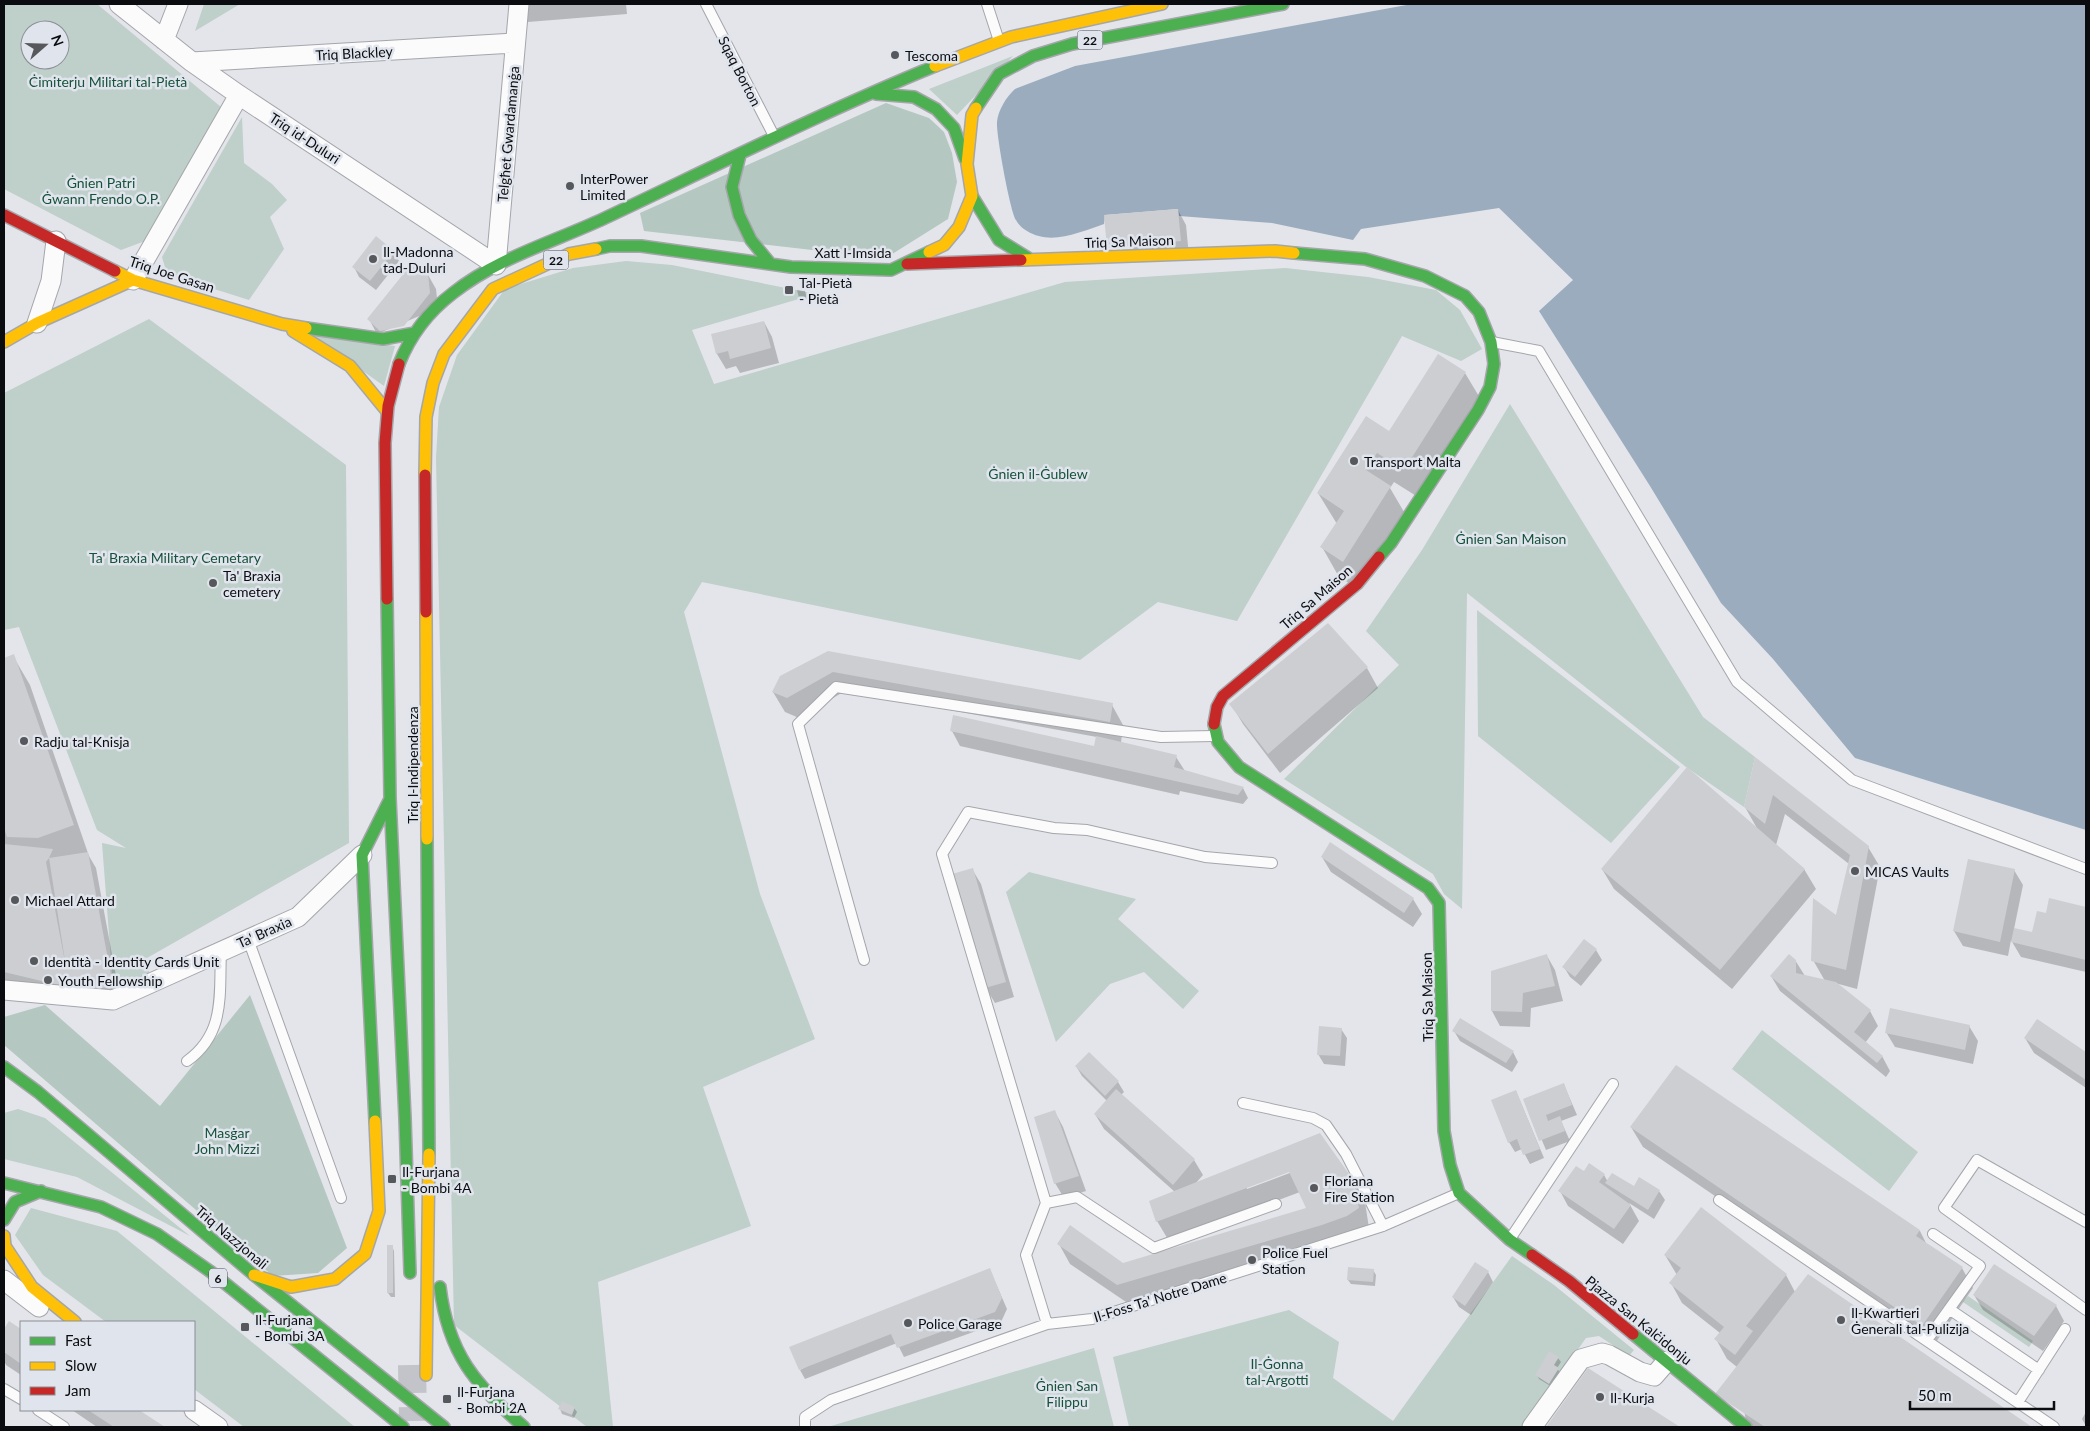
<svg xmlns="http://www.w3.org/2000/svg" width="2090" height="1431" viewBox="0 0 2090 1431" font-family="Lato,sans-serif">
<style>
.green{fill:#bfcfc9;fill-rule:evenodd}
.forest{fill:#b4c7c0}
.water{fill:#9aacbd}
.shadow{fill:#0003;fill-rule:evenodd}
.building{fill:#ccced2;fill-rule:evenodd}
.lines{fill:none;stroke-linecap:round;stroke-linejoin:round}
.highway-tunnel{stroke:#c3c4c9;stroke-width:28;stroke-dasharray:28 14;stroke-linecap:butt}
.lane-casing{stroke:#a4a6aa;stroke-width:12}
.street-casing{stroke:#a4a6aa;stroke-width:21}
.fast-casing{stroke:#a4a6aa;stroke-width:14}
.slow-casing{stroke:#a4a6aa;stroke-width:14}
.jam-casing{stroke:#a4a6aa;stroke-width:14}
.lane{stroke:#fbfbfc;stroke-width:10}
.street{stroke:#fbfbfc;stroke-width:19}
.fast{stroke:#4caf50;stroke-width:11}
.slow{stroke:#ffc107;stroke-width:11}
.jam{stroke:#c62828;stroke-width:11}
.poi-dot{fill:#57585c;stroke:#e0e4ed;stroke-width:2}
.labels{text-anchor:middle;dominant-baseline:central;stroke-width:5;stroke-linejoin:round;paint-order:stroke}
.shield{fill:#e0e4ed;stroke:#4b4d52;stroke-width:1}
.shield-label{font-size:12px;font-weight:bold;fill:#0b0c0f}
.street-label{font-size:14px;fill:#0b0c0f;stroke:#e0e4ed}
.poi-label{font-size:14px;fill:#0b0c0f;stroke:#e0e4ed;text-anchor:start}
.park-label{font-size:14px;fill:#165239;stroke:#e0e4ed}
</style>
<rect width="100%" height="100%" fill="#e3e5ea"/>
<path class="green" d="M4 4H97L221 107 145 241 121 250 4 189ZM30 30H60V60H30Z
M204 4H240L195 31Z
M1013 56 957 115 929 89Z
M242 117 244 163 272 184 287 200 270 217 284 249 249 300 167 274 162 257Z
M626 261 672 265 816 294 692 330 714 384 1065 282 1285 268 1368 277 1436 290 1460 310 1482 349 1461 361 1402 336 1237 621 1158 602 1080 660 702 582 684 612 760 894 815 1039 703 1087 751 1226 598 1282 613 1427H587L454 1325 436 458 439 407 457 355 505 289 573 268Z
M149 319 346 465 349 843 147 958 150 980 113 986 102 843 126 848 97 830 19 627 4 630V393Z
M311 334 395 346 384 386Z
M1510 404 1703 717 1755 757 1744 807 1686 767 1467 593 1462 909 1444 894 1433 874 1284 779 1399 665 1366 631 1422 550Z
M1477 610 1680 767 1611 843 1478 736Z
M1029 872 1136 899 1118 919 1199 991 1183 1009 1144 972 1110 984 1056 1042 1006 892Z
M1762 1030 1918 1152 1889 1191 1732 1069Z
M18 1109 45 1118 190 1236 77 1177 4 1159V1113Z
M31 1208 117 1231 355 1427H244L194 1389V1322H106L43 1275 15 1235Z
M1512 1256 1554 1285 1634 1350 1629 1356 1599 1336 1586 1338 1523 1427H1129L1113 1357 1289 1310 1339 1342 1333 1378 1393 1421Z
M1968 1296 2033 1341 2029 1347 1963 1302Z
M1094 1348 1114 1427H831V1426Z"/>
<path class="forest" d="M886 103 929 118 944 132 952 153 957 182 948 219 889 256H865L644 231 640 213Z
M250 995 347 1248 318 1273 273 1276 4 1045V1017L45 1005 160 1106Z"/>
<path class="water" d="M1412 4H2086V830L1855 758 1773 659 1721 603 1650 486 1539 311 1573 280 1499 208 1361 229 1353 240 1272 223 1179 216 1178 209 1105 215 1104 224C1080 232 1051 246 1027 231 1023 229 1018 224 1016 220 1010 210 996 134 997 122 998 110 1007 96 1015 89L1075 66Z"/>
<path class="shadow" d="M520 4H626L627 14 528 22 520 7Z
M1178 210 1186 225 1189 256 1117 262Z
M393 251 399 261 376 290 359 277 354 267Z
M427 273 436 289 438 308 377 334 369 319Z
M797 290 805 291 807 299 799 298Z
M764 322 772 337 779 363 740 373 736 366 726 369 717 354 713 335Z
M1465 373 1483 403 1421 499 1394 482 1390 488 1407 517 1360 590 1339 577 1322 547 1337 524 1318 493 1389 433Z
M828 652 1112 705 1123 725 1121 743 1176 757 1185 771 1243 788 1248 798 1243 804 1180 791 1179 795 960 746 952 731 1095 747 1097 737 845 691 799 718 785 712 773 692Z
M13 656 30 685 89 856 96 868 116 976H114L118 995 79 1002 81 1007 4 988V659Z
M1367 668 1378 688 1280 773 1243 724 1231 704Z
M1756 759 1868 847 1880 867 1857 989 1835 983 1870 1011 1878 1026 1865 1043 1882 1056 1890 1071 1886 1077 1780 991 1771 976 1795 960 1805 976 1825 981 1813 960 1836 917 1849 864 1785 814 1776 845 1804 869 1816 889 1732 989 1614 889 1602 869 1758 830 1745 807Z
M1322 857 1413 899 1422 914 1413 927 1331 872Z
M972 869 981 884 1014 997 995 1003 986 988Z
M2014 870 2023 885 2014 929 2033 934 2047 914 2050 900 2086 908V972L2021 957 2011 940 2008 956 1963 946 1954 931Z
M1596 950 1602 960 1581 986 1570 977 1564 967Z
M1547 956 1555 970 1563 1001 1531 1008 1530 1027 1500 1026 1492 1011V972Z
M2038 1020 2086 1053V1088L2034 1053 2025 1038Z
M1969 1026 1978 1041 1973 1064 1895 1047 1886 1032Z
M1341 1029 1347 1038 1345 1066 1324 1064 1318 1054Z
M1454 1031 1513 1052 1518 1062 1512 1072 1460 1041Z
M1089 1054 1118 1082 1124 1092 1121 1095 1194 1160 1203 1175 1195 1184 1319 1134 1353 1181 1365 1202 1369 1228 1129 1304 1070 1264 1059 1244 1123 1264 1307 1209 1300 1192 1169 1241 1157 1221 1175 1192 1104 1129 1095 1114 1107 1101 1082 1076 1076 1066ZM1294 1169 1295 1171 1247 1189 1246 1187Z
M1676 1066 1920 1231 1927 1245 1962 1268 1973 1288 1934 1345 1643 1147 1631 1127Z
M1564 1085 1577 1115 1561 1121 1570 1141 1546 1150 1525 1100Z
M1516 1091 1544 1158 1530 1164 1522 1149 1515 1152 1509 1142Z
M1055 1112 1063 1127 1086 1191 1064 1198 1055 1183Z
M1584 1173 1604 1175 1608 1182 1659 1191 1665 1200 1654 1219 1629 1203 1639 1221 1623 1244 1568 1206 1560 1191Z
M392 1246 394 1251 395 1297H391L388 1293Z
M1665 1255 1786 1275 1795 1292 1808 1276 2030 1427H1747L1737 1367 1727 1359 1716 1339 1720 1333 1682 1303 1671 1283 1677 1275Z
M990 1270 1007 1309 1001 1322 904 1357 897 1343 805 1379 800 1370Z
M1373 1270 1376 1275 1375 1286 1351 1284 1348 1280Z
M1488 1272 1493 1282 1471 1315 1459 1307 1453 1297Z
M1974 1295 2056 1306 2064 1321 2043 1351 1983 1310Z
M9 1323 21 1331V1375L6 1365 4 1361V1331Z
M1558 1358 1561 1362 1557 1368 1560 1373 1552 1387 1539 1379 1537 1375Z
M1588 1369 1678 1427H1548Z
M574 1408 577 1412 574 1418 562 1414 560 1409Z
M72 1410H137L162 1427H97Z
M2086 1412V1426L2082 1419Z"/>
<path class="building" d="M1178 209 1181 241 1107 248 1104 215Z
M376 236 394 251 370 281 352 267Z
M413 262 428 273 430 293 404 326 380 331 367 319Z
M764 321 771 348 730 359 728 351 716 354 711 334Z
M1438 354 1466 372 1404 470 1377 453 1366 470 1391 486 1343 562 1320 547 1344 511 1317 493 1366 416 1389 431Z
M1328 623 1368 667 1268 754 1229 704Z
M828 651 1113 703 1110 722 833 672 787 698 772 692 780 676Z
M14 654 74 825 38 838 7 837 4 828V658Z
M953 715 1094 746 1096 736 1177 755 1174 767 1244 787 1238 795 950 731Z
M1755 757 1869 846 1846 970 1811 961 1813 898 1836 915 1850 855 1773 795 1765 824 1744 807Z
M1687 767 1805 869 1720 970 1601 869Z
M1330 842 1414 898 1404 913 1321 857Z
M4 844 53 849 49 858 88 852 113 986 72 993 71 988 4 972ZM49 858 66 967 46 862Z
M1968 859 2015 869 2000 942 1953 931Z
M973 868 1006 982 985 988 952 874Z
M2049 898 2086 907V960L2011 942 2014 928 2032 932 2037 911 2046 913Z
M1584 939 1597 949 1575 977 1562 967Z
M1547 954 1555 986 1523 993 1522 1012 1491 1011V971Z
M1789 954 1796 960V973L1836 982 1871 1010 1854 1032 1883 1056 1877 1063 1770 976Z
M1890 1008 1970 1025 1965 1050 1885 1033Z
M1460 1018 1514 1051 1506 1063 1452 1031Z
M2037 1019 2086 1052V1080L2024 1038Z
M1319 1026 1342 1028 1340 1056 1317 1055Z
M1089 1052 1119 1081 1105 1096 1075 1066Z
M1676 1065 1920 1230 1916 1236 1963 1267 1922 1326 1630 1127Z
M1564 1083 1572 1105 1546 1115 1548 1121 1560 1116 1565 1131 1539 1141 1523 1099Z
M1116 1089 1195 1159 1173 1185 1094 1114Z
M1516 1090 1540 1149 1523 1155 1517 1139 1508 1143 1491 1100Z
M1055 1110 1079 1176 1054 1184 1034 1117Z
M1320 1133 1354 1181 1359 1208 1347 1216 1322 1225 1117 1285 1057 1244 1070 1225 1123 1263 1306 1208 1289 1172 1156 1222 1149 1201Z
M1589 1163 1605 1174 1599 1182 1631 1205 1614 1229 1558 1191 1576 1166 1584 1171Z
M1612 1173 1634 1186 1639 1177 1660 1190 1648 1210 1605 1183Z
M1701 1207 1787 1274 1746 1326 1753 1331 1735 1355 1714 1339 1724 1327 1669 1283 1681 1268 1664 1255Z
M387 1245H393V1293H387Z
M1475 1262 1489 1271 1465 1306 1452 1297Z
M1994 1264 2057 1305 2034 1336 1973 1295Z
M1348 1267 1374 1269 1373 1282 1347 1280Z
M990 1268 1002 1298 995 1312 897 1348 891 1334 799 1370 789 1347Z
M1808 1274 2032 1427H1765L1715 1394Z
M9 1321 21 1329V1364L4 1352V1329Z
M1549 1351 1559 1357 1554 1365 1559 1368 1549 1384 1535 1375Z
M1588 1368 1680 1427H1546Z
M562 1401 575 1407 572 1415 558 1409Z
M88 1410H139L165 1427H114Z"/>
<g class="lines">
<path class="highway-tunnel" d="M412 1365 413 1421"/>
<defs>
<path id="lane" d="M706 4 774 136
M987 4 999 41
M1492 342 1539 351 1737 682 1852 780 2086 869
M248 939 341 1198
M864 960 798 724 836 687 1161 737 1214 736
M187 1061C226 1033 219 994 221 951
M1243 1103 1313 1118 1326 1125 1346 1154 1383 1226
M1719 1200 2054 1427
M1046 1203 942 854 968 812 1054 828 1087 830 1205 857 1272 863
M2086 1222 1977 1160 1944 1208 2086 1310
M1510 1239 1613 1084
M1949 1309 2039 1370
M1047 1324 1026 1255 1046 1203 1077 1197 1154 1248 1276 1204
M1927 1340 1980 1266 1933 1234
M4 1389 21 1399
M2018 1402 2065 1329
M38 1410 64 1427
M805 1427V1417L831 1400 1047 1324 1092 1319 1383 1226 1459 1193"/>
<path id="street" d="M119 4 192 62 239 95 496 265 519 4
M164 40 178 4
M192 62 515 43
M133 280 239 95
M37 323 51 281 56 241
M4 990 113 1000 298 917 362 855
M4 1280 39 1307
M194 1410 218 1427
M1532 1427 1581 1359 1602 1353 1609 1355 1640 1372 1654 1376 1667 1361"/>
<path id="fast" d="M876 94 914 97 936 109 954 128 965 159
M976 108 999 74 1033 56 1072 44 1283 4
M740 155 732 187 739 215 751 240 769 262
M972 196 999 240 1028 258
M596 249 610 246H641L791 267 891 270 929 252
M1294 253 1365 259 1425 276 1465 296 1479 312 1491 342 1494 364 1490 387 1478 410 1391 543 1379 557
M306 328 383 339 415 333
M399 364C410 336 428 312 453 293 497 258 554 242 605 218 715 166 823 112 935 66
M387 599 390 798 405 1118 410 1273
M1214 724 1218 742 1239 767 1428 888 1439 903 1444 1131 1450 1165 1459 1193 1510 1240 1532 1255
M427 839 429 1154
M4 1067 38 1092 254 1275 444 1427
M375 1121 362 855 390 799
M4 1183 101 1207 157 1234 211 1272 403 1427
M4 1220 15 1202 41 1191
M440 1287C448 1353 475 1385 524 1427
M1633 1334 1746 1427"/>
<path id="slow" d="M935 66 1011 37 1162 4
M929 252 944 245 959 227 972 196 967 164 972 115 976 108
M1021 260 1275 251 1294 253
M115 271 133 280 282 324 306 328
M293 331 350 366 386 410
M4 342 37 323 133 280
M425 475 426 417 433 383 444 354 493 289 569 254 596 249
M426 612 427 839
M4 1236 5 1246 32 1287 75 1322
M254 1275 291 1287 335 1279 365 1254 379 1211 375 1121
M426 1375 429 1154"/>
<path id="jam" d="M4 215 115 271
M907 264 1021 260
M425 475 426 612
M387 599 385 443 388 406 399 364
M1214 724 1217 707 1223 696 1357 584 1379 557
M1532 1255 1569 1281 1633 1334"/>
</defs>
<use href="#lane" class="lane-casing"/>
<use href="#street" class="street-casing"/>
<use href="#fast" class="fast-casing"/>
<use href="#slow" class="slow-casing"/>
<use href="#jam" class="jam-casing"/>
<use href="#lane" class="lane"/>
<use href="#street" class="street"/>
<use href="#fast" class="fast"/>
<use href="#slow" class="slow"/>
<use href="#jam" class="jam"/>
</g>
<g class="poi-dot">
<circle cx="895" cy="55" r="5"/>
<circle cx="570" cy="186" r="5"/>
<circle cx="373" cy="259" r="5"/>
<rect x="784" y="285" width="10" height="10" rx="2.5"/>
<circle cx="1354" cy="461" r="5"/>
<circle cx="213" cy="583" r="5"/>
<circle cx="24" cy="741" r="5"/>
<circle cx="1855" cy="871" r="5"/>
<circle cx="15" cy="900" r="5"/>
<circle cx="34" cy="961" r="5"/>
<circle cx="48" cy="980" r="5"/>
<rect x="387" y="1174" width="10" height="10" rx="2.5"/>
<circle cx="1314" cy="1188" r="5"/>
<circle cx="1252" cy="1260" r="5"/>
<circle cx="1841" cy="1320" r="5"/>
<circle cx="908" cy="1323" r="5"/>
<rect x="240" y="1322" width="10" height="10" rx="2.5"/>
<circle cx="1600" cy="1397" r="5"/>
<rect x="442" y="1394" width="10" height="10" rx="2.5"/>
</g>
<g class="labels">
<g class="shield">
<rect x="1077.5" y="30.5" width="25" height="19" rx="4"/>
<rect x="543.5" y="250.5" width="25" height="19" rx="4"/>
<rect x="209" y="1268.5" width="18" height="19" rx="4"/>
</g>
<g class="shield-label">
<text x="1090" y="40">22</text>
<text x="556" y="260">22</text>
<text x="218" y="1278">6</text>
</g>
<g class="street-label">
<text transform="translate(354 53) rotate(-3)">Triq Blackley</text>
<text transform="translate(740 71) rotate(63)">Sqaq Borton</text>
<text transform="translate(508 134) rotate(-85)">Telgħet Gwardamanġa</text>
<text transform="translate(305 138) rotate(33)">Triq id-Duluri</text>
<text transform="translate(1129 241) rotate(-2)">Triq Sa Maison</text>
<text x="853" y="252">Xatt l-Imsida</text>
<text transform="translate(172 274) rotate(18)">Triq Joe Gasan</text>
<text transform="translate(1316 597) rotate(-41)">Triq Sa Maison</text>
<text transform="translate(412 765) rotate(-90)">Triq l-Indipendenza</text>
<text transform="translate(264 932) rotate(-24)">Ta' Braxia</text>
<text transform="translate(1427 997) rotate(-91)">Triq Sa Maison</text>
<text transform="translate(232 1237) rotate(40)">Triq Nazzjonali</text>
<text transform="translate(1160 1297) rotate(-17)">Il-Foss Ta' Notre Dame</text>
<text transform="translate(1639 1320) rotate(39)">Pjazza San Kalċidonju</text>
</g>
<g class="poi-label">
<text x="905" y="55">Tescoma</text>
<text x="580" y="178">InterPower<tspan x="580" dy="16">Limited</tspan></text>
<text x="383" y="251">Il-Madonna<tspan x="383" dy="16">tad-Duluri</tspan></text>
<text x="799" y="282">Tal-Pietà<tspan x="799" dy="16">- Pietà</tspan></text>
<text x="1364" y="461">Transport Malta</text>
<text x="223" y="575">Ta' Braxia<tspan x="223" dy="16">cemetery</tspan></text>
<text x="34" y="741">Radju tal-Knisja</text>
<text x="1865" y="871">MICAS Vaults</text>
<text x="25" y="900">Michael Attard</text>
<text x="44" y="961">Identità - Identity Cards Unit</text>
<text x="58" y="980">Youth Fellowship</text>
<text x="402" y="1171">Il-Furjana<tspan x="402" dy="16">- Bombi 4A</tspan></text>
<text x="1324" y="1180">Floriana<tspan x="1324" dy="16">Fire Station</tspan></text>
<text x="1262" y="1252">Police Fuel<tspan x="1262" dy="16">Station</tspan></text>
<text x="1851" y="1312">Il-Kwartieri<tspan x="1851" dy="16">Ġenerali tal-Pulizija</tspan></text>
<text x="255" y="1319">Il-Furjana<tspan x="255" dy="16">- Bombi 3A</tspan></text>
<text x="918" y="1323">Police Garage</text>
<text x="457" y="1391">Il-Furjana<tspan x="457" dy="16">- Bombi 2A</tspan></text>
<text x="1610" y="1397">Il-Kurja</text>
</g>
<g class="park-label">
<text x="108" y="81">Ċimiterju Militari tal-Pietà</text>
<text x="101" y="182">Ġnien Patri<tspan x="101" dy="16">Ġwann Frendo O.P.</tspan></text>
<text x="1038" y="473">Ġnien il-Ġublew</text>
<text x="1511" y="538">Ġnien San Maison</text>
<text x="175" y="557">Ta' Braxia Military Cemetary</text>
<text x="227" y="1132">Masġar<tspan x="227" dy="16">John Mizzi</tspan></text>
<text x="1277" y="1363">Il-Ġonna<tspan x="1277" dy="16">tal-Argotti</tspan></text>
<text x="1067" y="1385">Ġnien San<tspan x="1067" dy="16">Filippu</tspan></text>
</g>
</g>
<rect width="2090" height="1431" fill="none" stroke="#0b0c0f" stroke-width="10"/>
<rect x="20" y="1321" width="175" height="90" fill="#e0e4ed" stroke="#8b8e94"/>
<rect x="30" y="1337" width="25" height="8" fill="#4caf50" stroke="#8b8e94"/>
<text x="65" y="1346" font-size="15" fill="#0b0c0f">Fast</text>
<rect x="30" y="1362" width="25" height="8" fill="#ffc107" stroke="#8b8e94"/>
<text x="65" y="1371" font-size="15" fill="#0b0c0f">Slow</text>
<rect x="30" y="1387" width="25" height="8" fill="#c62828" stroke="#8b8e94"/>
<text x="65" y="1396" font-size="15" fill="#0b0c0f">Jam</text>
<g transform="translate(45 45) rotate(70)"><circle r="24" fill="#e0e4ed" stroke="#8b8e94"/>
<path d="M0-4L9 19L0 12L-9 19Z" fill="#57585c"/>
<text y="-8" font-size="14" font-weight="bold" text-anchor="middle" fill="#0b0c0f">N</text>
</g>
<path d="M1910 1401v8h144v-8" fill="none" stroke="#0b0c0f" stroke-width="2.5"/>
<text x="1918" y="1401" font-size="15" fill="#0b0c0f" stroke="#e0e4ed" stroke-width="4" paint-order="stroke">50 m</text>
</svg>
